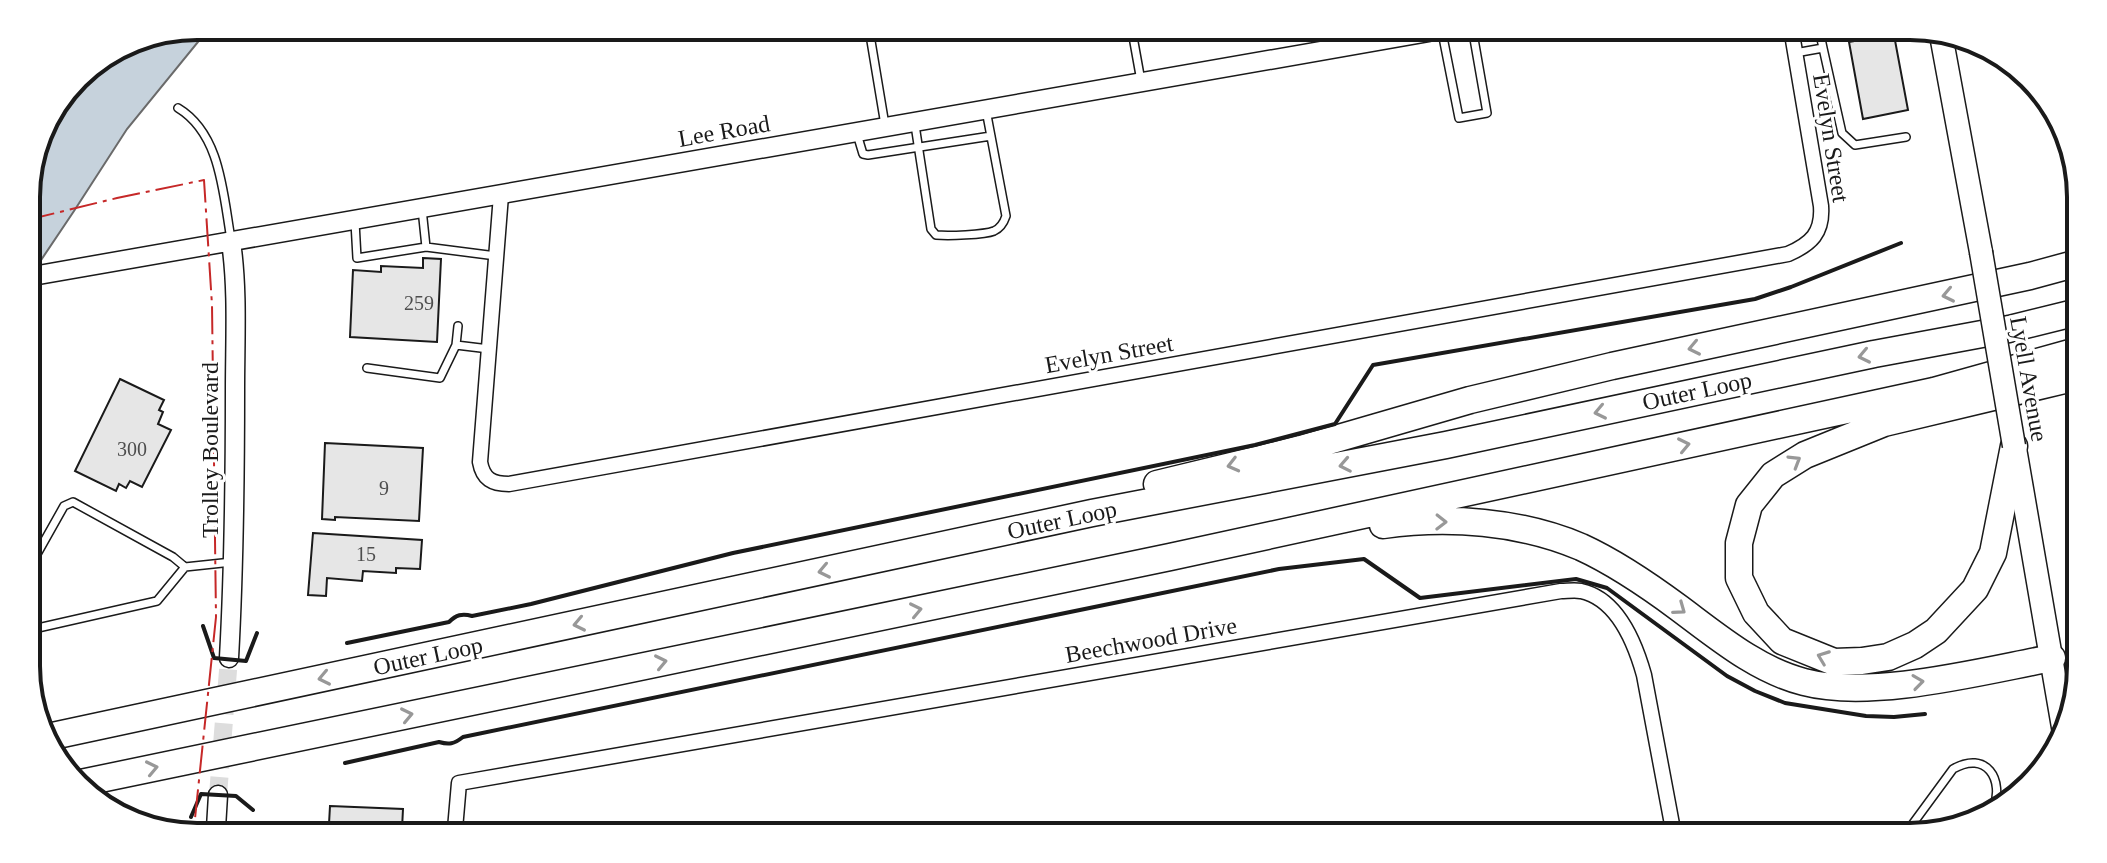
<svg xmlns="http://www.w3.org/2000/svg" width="2107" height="863" viewBox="0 0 2107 863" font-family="Georgia,serif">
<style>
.water{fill:#c6d2dc;stroke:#6a6a6a;stroke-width:2}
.building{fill:#e6e6e6;stroke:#1a1a1a;stroke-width:2}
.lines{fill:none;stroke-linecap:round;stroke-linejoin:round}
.tertiary-tunnel{stroke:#ddd;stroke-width:18;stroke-dasharray:18 9;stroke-linecap:butt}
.service-casing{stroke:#1a1a1a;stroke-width:10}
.minor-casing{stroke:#1a1a1a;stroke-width:17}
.tertiary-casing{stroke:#1a1a1a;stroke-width:21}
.primary-casing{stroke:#1a1a1a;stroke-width:25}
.motorway-casing{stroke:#1a1a1a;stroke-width:29}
.service{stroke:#fff;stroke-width:7}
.minor{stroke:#fff;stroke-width:14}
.tertiary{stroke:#fff;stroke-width:18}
.primary{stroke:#fff;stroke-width:22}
.motorway{stroke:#fff;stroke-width:26}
.primary-bridge-casing{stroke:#1a1a1a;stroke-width:25;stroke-linecap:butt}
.primary-bridge{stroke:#fff;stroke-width:22}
.wall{stroke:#1a1a1a;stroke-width:4}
.power{stroke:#c62828;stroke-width:2;stroke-dasharray:28 6 4 6;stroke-linecap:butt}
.oneway{stroke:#989898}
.labels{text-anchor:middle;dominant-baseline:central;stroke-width:6;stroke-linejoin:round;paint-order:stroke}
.number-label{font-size:20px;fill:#4d4d4d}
.street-label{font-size:24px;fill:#1a1a1a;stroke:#fff}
.rim{fill:none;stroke:#1a1a1a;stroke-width:4}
</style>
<rect width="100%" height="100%" fill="#fff"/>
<path class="water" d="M197 26H211L127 129 74 211 27 281 26 185 43 122 84 69 132 39Z"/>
<path class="building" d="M1887 35H1894L1908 110 1863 119 1849 42Z
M423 258 441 259 437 342 350 337 353 270 381 272V266L423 268Z
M120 379 164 400 159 410 163 412 158 424 171 430 142 487 130 481 126 488 119 484 116 491 75 471Z
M325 443 423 448 419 521 335 517V520L322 519Z
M313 533 422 540 420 569 396 568V573L363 571 362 581 327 578 326 596 308 595Z
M330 806 403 809 402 829H298V822L329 824Z"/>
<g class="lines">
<path class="tertiary-tunnel" d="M218 795 229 658"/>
<defs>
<path id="service" d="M869 29 885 125
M1132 31 1141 81
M1442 32 1459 118 1487 113 1473 33
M1820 34 1823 48
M1795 53 1823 48 1842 133 1855 145 1906 137
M178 108C221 134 223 194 231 239
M915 125 931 229 936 235C948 236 984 235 994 231 1001 228 1004 222 1006 216L986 110
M857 134 863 154 868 155 991 136
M422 209 426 247 496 256
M355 222 357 258 426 247
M456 345 458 326
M367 368 440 378 456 345 489 349
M28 570 64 506 73 502 173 557 185 567
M29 630 157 601 185 567 232 562
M1906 833 1953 769C1986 750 2005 779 1993 810
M1906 833 1959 823"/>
<path id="minor" d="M501 195 480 462C483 479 492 484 509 484L1788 254C1811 244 1823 233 1821 206L1792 34
M455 829 459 783 1561 591C1567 591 1575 590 1581 591 1618 599 1635 643 1644 675L1674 835
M1887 836 1894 837"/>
<path id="tertiary" d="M27 277 1429 32
M229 658C234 568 235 479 235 389 235 340 238 290 231 242
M216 828 218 795"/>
<path id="primary" d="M1941 35 1981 252
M2016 454 2064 733"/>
<path id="motorway" d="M2014 446 1993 553 1975 589 1936 631 1915 645 1888 657 1862 661 1834 662 1782 641 1756 613 1739 578V543L1749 505 1773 475 1805 455 1884 423 2077 377
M1157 484 1301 449 1470 400 1612 366 2030 276 2078 263
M1383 525C1448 516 1520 521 1581 547 1616 563 1648 585 1679 608 1718 637 1757 670 1804 682 1872 700 1982 671 2052 658
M48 737 1092 513 1446 445 1874 354 2009 329 2078 312
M76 784 1170 557 1934 391 2077 351"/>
</defs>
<use href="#service" class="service-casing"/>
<use href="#minor" class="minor-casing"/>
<use href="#tertiary" class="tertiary-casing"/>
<use href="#primary" class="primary-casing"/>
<use href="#motorway" class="motorway-casing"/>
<use href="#service" class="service"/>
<use href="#minor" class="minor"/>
<use href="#tertiary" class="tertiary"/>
<use href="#primary" class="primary"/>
<use href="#motorway" class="motorway"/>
<defs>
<path id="primary-bridge" d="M1981 252 2014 446"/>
</defs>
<use href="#primary-bridge" class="primary-bridge-casing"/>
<use href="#primary-bridge" class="primary-bridge"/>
<path class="wall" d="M203 626 214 658 246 661 257 633
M347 643 449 622C456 615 462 613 472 616L531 604 733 553 1255 445 1335 424 1373 365 1755 299 1791 287 1901 243
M345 763 439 742C449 745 454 744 463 737L1279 569 1364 559 1420 598 1576 579 1607 588 1727 676 1755 691 1785 703 1866 716 1894 717 1925 714
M191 817 201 794 236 796 253 810"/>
<path class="power" d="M27 220 117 198 204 180 212 305 216 617 194 828"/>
</g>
<defs><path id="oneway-chevron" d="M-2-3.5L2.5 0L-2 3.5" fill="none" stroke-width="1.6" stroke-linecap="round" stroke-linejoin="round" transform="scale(2)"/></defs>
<g class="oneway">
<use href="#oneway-chevron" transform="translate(1948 295) rotate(168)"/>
<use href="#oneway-chevron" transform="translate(1694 348) rotate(168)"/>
<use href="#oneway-chevron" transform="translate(1864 356) rotate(168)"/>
<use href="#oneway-chevron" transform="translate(1600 412) rotate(168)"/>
<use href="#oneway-chevron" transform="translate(1684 445) rotate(-12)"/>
<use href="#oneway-chevron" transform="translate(1795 461) rotate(-31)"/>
<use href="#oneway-chevron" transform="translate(1233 465) rotate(166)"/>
<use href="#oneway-chevron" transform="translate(1345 465) rotate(169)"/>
<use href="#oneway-chevron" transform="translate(1441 522) rotate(1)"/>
<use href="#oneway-chevron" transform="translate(824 571) rotate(168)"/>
<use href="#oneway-chevron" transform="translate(1680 609) rotate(36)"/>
<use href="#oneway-chevron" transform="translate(916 610) rotate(-12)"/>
<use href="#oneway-chevron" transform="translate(579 624) rotate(168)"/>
<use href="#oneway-chevron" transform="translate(1823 657) rotate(-159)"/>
<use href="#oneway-chevron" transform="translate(661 662) rotate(-12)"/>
<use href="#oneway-chevron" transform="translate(324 678) rotate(168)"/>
<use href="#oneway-chevron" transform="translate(1918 682) rotate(-8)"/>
<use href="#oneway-chevron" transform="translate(407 715) rotate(-12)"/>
<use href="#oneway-chevron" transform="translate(152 768) rotate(-12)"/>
</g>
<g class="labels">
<g class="number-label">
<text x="419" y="303">259</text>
<text x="132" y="449">300</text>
<text x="384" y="488">9</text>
<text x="366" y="554">15</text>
</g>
<g class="street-label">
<text transform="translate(724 131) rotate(-10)">Lee Road</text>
<text transform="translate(1831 138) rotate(81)">Evelyn Street</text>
<text transform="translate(1109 354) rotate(-10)">Evelyn Street</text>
<text transform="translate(2029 379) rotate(80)">Lyell Avenue</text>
<text transform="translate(1697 391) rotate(-12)">Outer Loop</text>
<text transform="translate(210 450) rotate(-90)">Trolley Boulevard</text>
<text transform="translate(1062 520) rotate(-12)">Outer Loop</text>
<text transform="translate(1151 640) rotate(-10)">Beechwood Drive</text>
<text transform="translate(428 656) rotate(-12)">Outer Loop</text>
</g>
</g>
<path d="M0 0H2107V863H0ZM197 40H1910A157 157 0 0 1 2067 197V666A157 157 0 0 1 1910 823H197A157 157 0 0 1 40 666V197A157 157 0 0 1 197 40Z" fill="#fff" fill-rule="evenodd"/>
<path class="rim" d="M197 40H1910A157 157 0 0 1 2067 197V666A157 157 0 0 1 1910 823H197A157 157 0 0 1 40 666V197A157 157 0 0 1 197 40Z"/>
</svg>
